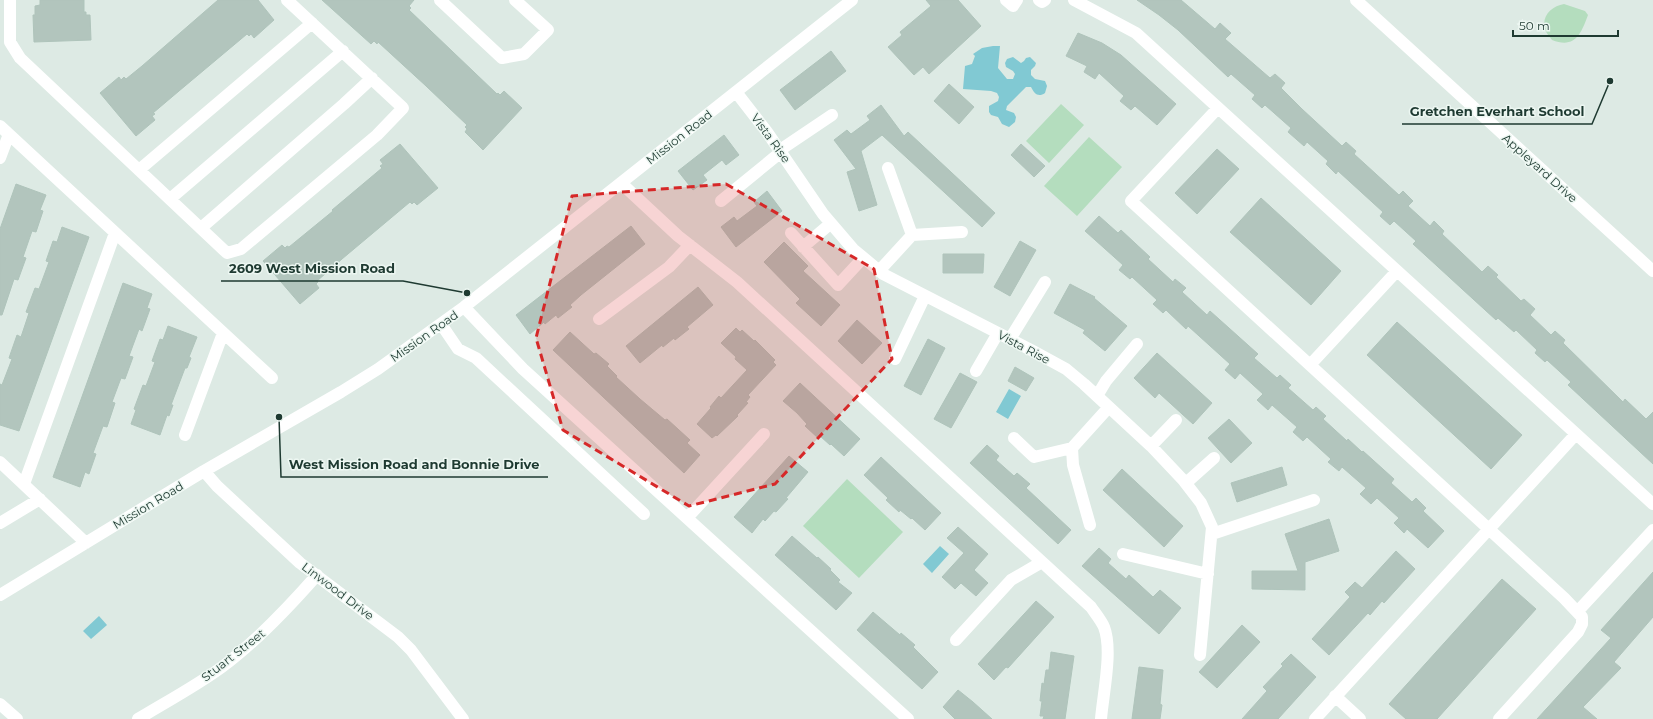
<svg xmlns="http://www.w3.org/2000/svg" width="1653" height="719" viewBox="0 0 1653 719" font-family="Montserrat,sans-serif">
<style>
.green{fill:#b4ddbe}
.water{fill:#81c9d3}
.building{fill:#b2c5bd;stroke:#afc4bb}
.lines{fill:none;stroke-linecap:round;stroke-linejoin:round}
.minor{stroke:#fff;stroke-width:12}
.marked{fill:#d62828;fill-opacity:0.2;stroke:#d62828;stroke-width:3;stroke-dasharray:8 5;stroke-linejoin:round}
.labels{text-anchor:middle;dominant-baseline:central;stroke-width:3;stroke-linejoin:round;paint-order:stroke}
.street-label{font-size:12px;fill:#1e3a31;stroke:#edf7f2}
.leader{fill:none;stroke:#1e3a31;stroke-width:1.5}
.callout-dot{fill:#1e3a31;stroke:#edf7f2;stroke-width:1.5}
.callout-label{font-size:13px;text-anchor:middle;font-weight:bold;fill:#1e3a31;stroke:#edf7f2;stroke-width:3;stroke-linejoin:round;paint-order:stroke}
</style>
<rect width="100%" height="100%" fill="#ddeae4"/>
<path class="green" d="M1564 4 1585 11 1588 15C1581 34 1575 49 1552 40 1550 37 1546 33 1545 29 1541 16 1552 6 1564 4Z
M1061 104 1084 125 1049 163 1026 141Z
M1089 137 1122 167 1077 216 1044 186Z
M847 479 903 532 859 578 803 526Z"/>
<path class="water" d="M993 46H1000L998 68 1007 79H1013L1015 74 1013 71 1006 67 1005 63 1007 59 1013 57 1021 63 1024 61 1026 58 1030 57 1036 63 1035 66 1031 70V75L1035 79 1045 81 1047 86 1045 93C1038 98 1034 93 1031 87H1026L1007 106 1006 110 1014 113 1016 117 1015 122 1009 127 1002 124 998 117 991 115 989 112V106L998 101 999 97 997 93 991 91 963 89 965 66 972 64 975 56 973 54 982 48Z
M1009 389 1021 396 1008 419 996 412Z
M940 546 949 554 932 573 923 564Z
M99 616 107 625 91 639 83 631Z"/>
<path class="building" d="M40 0H84V12H86V15H90L91 40 34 42 33 15H35V6L40 5Z
M218 0H258L274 20 254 38 251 34 249 36 247 34 179 91 153 113 155 114 152 116 155 120 136 136 100 93 119 77 121 80 124 77 126 79 142 66Z
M322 0H414L409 6 411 8 409 10 497 94 498 93 500 95 504 91 522 108 483 150 465 132 467 129 465 127 467 125 426 86 378 42 377 44 374 41 371 44Z
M926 0H958L981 26 929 74 923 67 914 75 888 47 902 35 900 32 931 6Z
M1137 0H1181L1215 29 1220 23 1231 33 1225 39 1270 78 1275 74 1285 83 1281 88 1302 109 1342 146 1346 142 1356 151 1354 154 1399 195 1403 191 1413 201 1408 206 1430 226 1434 221 1444 231 1442 234 1482 272 1488 266 1498 275 1496 277 1521 301 1524 299 1535 309 1530 315 1551 335 1555 331 1565 340 1563 343 1623 402 1625 399 1646 419 1653 412V464L1568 385 1571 382 1547 360 1545 362 1535 353 1537 350 1516 330 1514 332 1498 318 1496 320 1461 288 1413 244 1416 241 1394 221 1390 225 1380 216 1383 212 1338 171 1336 174 1326 164 1328 161 1307 142 1304 146 1288 132 1291 128 1265 105 1262 108 1252 99 1255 95 1231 74 1228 77 1178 30 1159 15Z
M1078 33 1102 43 1121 55 1176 104 1157 125 1135 106 1131 110 1120 101 1124 96 1099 73 1095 79 1084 72 1087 66 1066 56Z
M831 51 846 71 795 110 780 90Z
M949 84 974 107 959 124 934 101Z
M881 105 904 136 908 132 995 213 982 227 882 135 861 151 877 205 859 211 847 172 856 169 834 140 847 130 851 134 870 120 867 116Z
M724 135 739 155 726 165 722 160 703 175 707 180 693 190 678 171Z
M400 144 438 188 417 205 414 202 412 204 410 202 342 259 317 281 318 282 316 284 319 288 300 304 263 261 282 245 285 248 287 246 289 247 333 211 332 210 382 168 380 166 383 164 380 160Z
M1021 144 1045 166 1034 177 1011 155Z
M1217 149 1239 169 1197 214 1175 193Z
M16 184 46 195 40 210 43 211 36 232 32 231 23 257 26 258 18 280 14 279 2 315H0V229Z
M767 191 782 211 736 247 721 227 734 217 737 221 757 206 754 202Z
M1261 198 1341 271 1311 305 1230 232Z
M1099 216 1118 233 1121 230 1150 257 1148 259 1173 282 1175 279 1186 288 1182 292 1207 315 1210 311 1258 354 1254 358 1277 378 1280 375 1291 385 1288 388 1313 410 1316 407 1326 416 1323 419 1347 441 1348 439 1362 452 1363 451 1394 479 1391 483 1412 502 1416 498 1426 508 1423 511 1444 531 1428 548 1407 529 1404 533 1394 523 1399 518 1377 498 1371 504 1360 494 1366 488 1342 467 1339 471 1328 462 1331 459 1307 437 1303 441 1293 432 1297 427 1272 405 1268 410 1257 400 1263 394 1240 373 1235 379 1225 370 1230 364 1188 326 1186 329 1166 310 1163 313 1153 304 1157 300 1132 277 1130 279 1119 270 1123 265 1085 231Z
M631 226 645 244 581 295 570 305 572 307 558 318 556 315 545 324 544 322 530 334 516 315Z
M62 227 89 237 19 431 0 425V384L2 385 12 359 9 358 17 335 21 337 29 313 26 312 35 288 39 289 49 262 46 261 53 241 57 242Z
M1020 241 1036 250 1010 296 994 287Z
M784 242 808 266 803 271 840 305 821 326 796 303 800 299 764 262Z
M943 254H984L983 273H943Z
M123 283 152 294 147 308 150 309 142 331 139 329 129 356 133 357 125 379 121 378 112 402 115 403 107 427 103 426 93 453 96 454 89 474 85 472 80 487 53 477Z
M1070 284 1095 297 1094 298 1127 326 1105 351 1083 333 1085 330 1054 313Z
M698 287 713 305 687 327 689 329 675 340 674 338 663 347 662 345 640 363 626 346Z
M857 320 882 343 862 364 838 341Z
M1397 322 1522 435 1491 469 1367 355Z
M168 326 197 337 189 357 191 358 187 368H185L171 405H173L169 416 167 415 160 435 131 424 136 410 134 409 143 385 146 386 155 362 152 361 160 339 163 340Z
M736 328 740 332 742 330 754 341 755 340 775 360 773 362 776 365 748 395 750 397 746 402 748 403 737 415 738 416 717 436 716 435 712 438 697 424 711 408 710 407 719 396 721 398 747 370 735 359 736 357 721 343Z
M570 332 594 354 596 353 609 364 607 366 617 376 616 377 640 399 665 420 667 419 690 440 687 443 700 455 684 473 553 350Z
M928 339 945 348 921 395 904 386Z
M1157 353 1212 403 1193 424 1159 393 1155 398 1134 378Z
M1015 367 1034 378 1026 391 1008 381Z
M960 373 977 382 951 428 934 419Z
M800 383 860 439 844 456 831 444 830 445 820 436 818 438 805 426 807 424 797 413 783 401Z
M1229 419 1252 443 1231 463 1208 438Z
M987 445 999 456 996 460 1014 476 1017 473 1030 484 1026 488 1071 530 1058 544 970 463Z
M789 456 808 472 786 498 788 499 776 512 774 511 765 521 763 519 752 533 734 517Z
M881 457 941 513 925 530 912 518 911 519 900 510 899 512 886 500 888 498 864 475Z
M1282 467 1287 485 1237 502 1231 483Z
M1122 469 1183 526 1164 547 1103 490Z
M1329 519 1339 551 1305 562V590L1252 589V571H1298L1285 534Z
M958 527 988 554 974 570 988 583 976 596 961 583 955 589 942 577 964 553 947 538Z
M792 536 817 558 818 557 831 569 830 570 840 580 838 582 852 593 836 610 775 555Z
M1099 548 1111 559 1108 563 1126 579 1129 575 1153 597 1160 590 1181 608 1159 634 1082 566Z
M1396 551 1415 569 1384 603 1382 601 1370 615 1368 613 1329 655 1312 639 1350 597 1345 592 1355 582 1362 588Z
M1653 572V617L1614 662 1621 668 1583 707 1597 719H1537L1611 638 1601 630Z
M1502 579 1536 609 1437 719H1406L1389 704Z
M1036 601 1054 617 1008 668 1006 667 994 680 978 664Z
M873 612 900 635 901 633 915 645 913 647 938 672 922 689 857 630Z
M1242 625 1260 642 1217 688 1199 672Z
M1051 652 1074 656 1065 719H1043L1044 716H1040L1042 701H1040L1042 683 1044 684 1046 670H1049Z
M1291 654 1316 677 1278 719H1242L1267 691 1263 687 1283 666 1281 664Z
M1139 667 1163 670 1160 704 1162 705 1160 719H1132Z
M958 690 973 702 992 719H955L943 707Z"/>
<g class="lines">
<path class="minor" d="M10 0V42L20 58 227 253 241 249 377 135 403 108 287 0
M440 0 502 58 524 54 548 30 515 0
M1006 0 1013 6 1017 0
M1039 0 1042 2 1045 0
M1074 0 1136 33 1653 504
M1356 0 1653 271
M736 92 767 132 823 214 853 249 883 274 1033 351 1066 369 1084 384 1151 446 1184 481 1201 503 1212 527 1200 655
M1218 108 1131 201 1564 598 1582 617V624L1578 632 1499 719
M0 126 272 378
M780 150 832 115
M0 158 9 134
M888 168 912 235 962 232
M139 170 312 23
M621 183 678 236 737 282 1091 607C1095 613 1101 620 1104 627 1113 650 1103 694 1101 719
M170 199 343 51
M721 201 781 152
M201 228 344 104 372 78
M791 233 838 285 863 258
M803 247 830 224
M879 271 912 235
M464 307 523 369 908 719
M599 319 669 267 690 245
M441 324 458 349 476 358 644 514
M1010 339 1045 282
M895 359 925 296
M1310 365 1397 271
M976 371 998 333
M1097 396 1106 381 1137 344
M185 435 223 333
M1014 438 1034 457 1072 448 1109 407
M1151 446 1176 420
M1072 448 1073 465 1090 525
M0 462 86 543
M204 471 217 486 300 563 398 637 411 650 463 719
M1186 483 1214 458
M24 484 115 233
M687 518 764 434
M0 523 40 499
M1212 534 1314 500
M1123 554 1208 574
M0 595 204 471 341 392 378 369 464 307 852 0
M1578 611 1653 530
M956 640 1011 580 1042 562
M1335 696 1360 719
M0 704 17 719
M138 719C166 702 196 686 222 667 257 641 288 608 317 575
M1315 719 1576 434"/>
</g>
<path class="marked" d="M726 184 874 269 892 359 775 484 689 506 563 430 536 338 572 196Z"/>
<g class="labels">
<g class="street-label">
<text transform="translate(679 137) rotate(-38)">Mission Road</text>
<text transform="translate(771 138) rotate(54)">Vista Rise</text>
<text transform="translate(1540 168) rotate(42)">Appleyard Drive</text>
<text transform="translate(424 336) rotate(-35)">Mission Road</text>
<text transform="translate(1024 347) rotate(28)">Vista Rise</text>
<text transform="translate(148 505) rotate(-31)">Mission Road</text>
<text transform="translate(338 591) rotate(37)">Linwood Drive</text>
<text transform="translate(233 655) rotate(-38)">Stuart Street</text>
</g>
</g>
<path class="leader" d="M1610 81L1592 124H1402M467 293L403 281H221M279 417L281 477H548"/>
<g class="callout-dot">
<circle cx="1610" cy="81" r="4"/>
<circle cx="467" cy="293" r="4"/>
<circle cx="279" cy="417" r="4"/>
</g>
<g class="callout-label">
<text x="1497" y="116">Gretchen Everhart School</text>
<text x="312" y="273">2609 West Mission Road</text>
<text x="414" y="469">West Mission Road and Bonnie Drive</text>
</g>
<path d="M1513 30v6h105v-6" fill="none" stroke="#1e3a31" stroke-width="2"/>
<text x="1519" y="30" font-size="12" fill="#1e3a31" stroke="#edf7f2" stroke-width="3" paint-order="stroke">50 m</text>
</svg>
